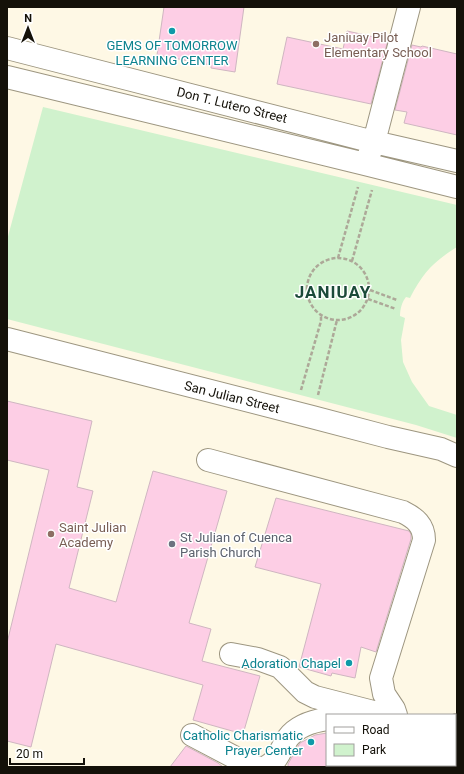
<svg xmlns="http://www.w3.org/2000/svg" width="464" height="774" viewBox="0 0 464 774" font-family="Roboto,sans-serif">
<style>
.green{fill:#d0f2cd}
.building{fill:#fdcee5;stroke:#cfb6c1}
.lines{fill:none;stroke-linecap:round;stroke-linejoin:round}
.minor-casing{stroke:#9d9680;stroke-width:24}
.major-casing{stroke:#9d9680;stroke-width:24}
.path{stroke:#ada898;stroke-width:2.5;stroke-dasharray:4 2;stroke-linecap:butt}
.minor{stroke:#fff;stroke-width:22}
.major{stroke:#fff;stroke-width:22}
.culture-dot{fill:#0f9aa8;stroke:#fff;stroke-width:1.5}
.education-dot{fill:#8d6e63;stroke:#fff;stroke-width:1.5}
.worship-dot{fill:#6b7280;stroke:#fff;stroke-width:1.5}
.labels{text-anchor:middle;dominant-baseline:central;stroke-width:3;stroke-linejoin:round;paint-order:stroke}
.education-label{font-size:13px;fill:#785e54;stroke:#fff;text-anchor:start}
.culture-label{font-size:13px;fill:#0d838f;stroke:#fff;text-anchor:end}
.street-label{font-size:13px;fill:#141109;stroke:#fff}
.worship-label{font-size:13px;fill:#5b616d;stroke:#fff;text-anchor:start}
.district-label{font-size:17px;font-weight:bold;letter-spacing:1px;fill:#1b4a39;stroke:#fff}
</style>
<rect width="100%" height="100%" fill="#fef8e5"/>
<path class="green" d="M43 107 457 205V247C433 262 423 273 410 298L406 297C402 302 400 309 400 316L405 318 401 340 403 362 412 382 429 406 457 415V438L416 425 7 319V240Z"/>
<path class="building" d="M164 7H244L235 72 211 68V65L157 55Z
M347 31 388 40 371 104 277 84 287 37 343 49Z
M412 45 421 47 422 46 457 54V135L404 123 407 112 395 110Z
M7 401 92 421 77 487 93 491 69 588 116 602 153 471 227 491 189 623 211 629 202 661 260 676 243 734 193 720 203 685 56 644 31 747 7 741V643L49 470 7 460Z
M276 498 409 531 411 534V539L376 652 361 647 355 678 332 673 331 676 299 667 321 584 255 567Z
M327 733V767H288V764L300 743 315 735Z
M186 746 218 763 223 767H170Z"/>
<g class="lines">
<defs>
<path id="minor" d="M7 48 374 142 457 161
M7 77 365 164 457 187
M369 155 374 142 409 7
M7 339 312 417 388 437 441 449 457 456
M208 460 403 512C415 518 424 525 424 540L381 678 384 694 394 709 396 715
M231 654 258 659 280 667 305 692 315 697 385 715
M192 735 251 766 257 767
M266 767C278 762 281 748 288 738 297 726 313 721 327 719"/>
<path id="major" d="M455 727 457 725
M418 767 419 765"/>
</defs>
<use href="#minor" class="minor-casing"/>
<use href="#major" class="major-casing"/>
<path class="path" d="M307 289a31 31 0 1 1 62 0a31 31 0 1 1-62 0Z
M338 258 358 187
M352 261 372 190
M370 290 397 300
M368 299 396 309
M301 390 321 321V315
M318 395 337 320"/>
<use href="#minor" class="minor"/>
<use href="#major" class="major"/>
</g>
<g class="culture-dot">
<circle cx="172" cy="31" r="4"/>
<circle cx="349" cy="663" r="4"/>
<circle cx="311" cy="742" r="4"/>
</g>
<g class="education-dot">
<circle cx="316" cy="44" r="4"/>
<circle cx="51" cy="534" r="4"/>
</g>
<circle class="worship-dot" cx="172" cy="544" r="4"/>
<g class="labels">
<g class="education-label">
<text x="324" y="37">Janiuay Pilot<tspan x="324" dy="15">Elementary School</tspan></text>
<text x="59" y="527">Saint Julian<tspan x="59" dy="15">Academy</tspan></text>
</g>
<g class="culture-label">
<text x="172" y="45" text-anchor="middle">GEMS OF TOMORROW<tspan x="172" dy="15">LEARNING CENTER</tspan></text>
<text x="341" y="663">Adoration Chapel</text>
<text x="303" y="735">Catholic Charismatic<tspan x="303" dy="15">Prayer Center</tspan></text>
</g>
<g class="street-label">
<text transform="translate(232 105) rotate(14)">Don T. Lutero Street</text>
<text transform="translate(232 397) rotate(14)">San Julian Street</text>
</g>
<g class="worship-label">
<text x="180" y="537">St Julian of Cuenca<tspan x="180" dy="15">Parish Church</tspan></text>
</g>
<g class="district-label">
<text x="333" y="292">JANIUAY</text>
</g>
</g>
<rect width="464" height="774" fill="none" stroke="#141109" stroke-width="16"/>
<rect x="326" y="714" width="130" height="52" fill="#ffffff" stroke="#a1a09d"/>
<rect x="334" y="727" width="20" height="6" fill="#ffffff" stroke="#a1a09d"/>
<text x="362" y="734" font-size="12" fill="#141109">Road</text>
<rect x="334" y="744" width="20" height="12" fill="#d0f2cd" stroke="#a1a09d"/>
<text x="362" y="754" font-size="12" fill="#141109">Park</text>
<g transform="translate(28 28)" stroke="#ffffff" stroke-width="3" paint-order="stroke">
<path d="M0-3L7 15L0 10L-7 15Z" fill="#141109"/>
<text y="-6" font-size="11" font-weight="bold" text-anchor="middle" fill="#141109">N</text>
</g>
<path d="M10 758v6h74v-6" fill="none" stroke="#141109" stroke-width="2"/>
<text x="16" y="758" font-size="12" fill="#141109" stroke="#ffffff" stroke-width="3" paint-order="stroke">20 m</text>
</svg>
